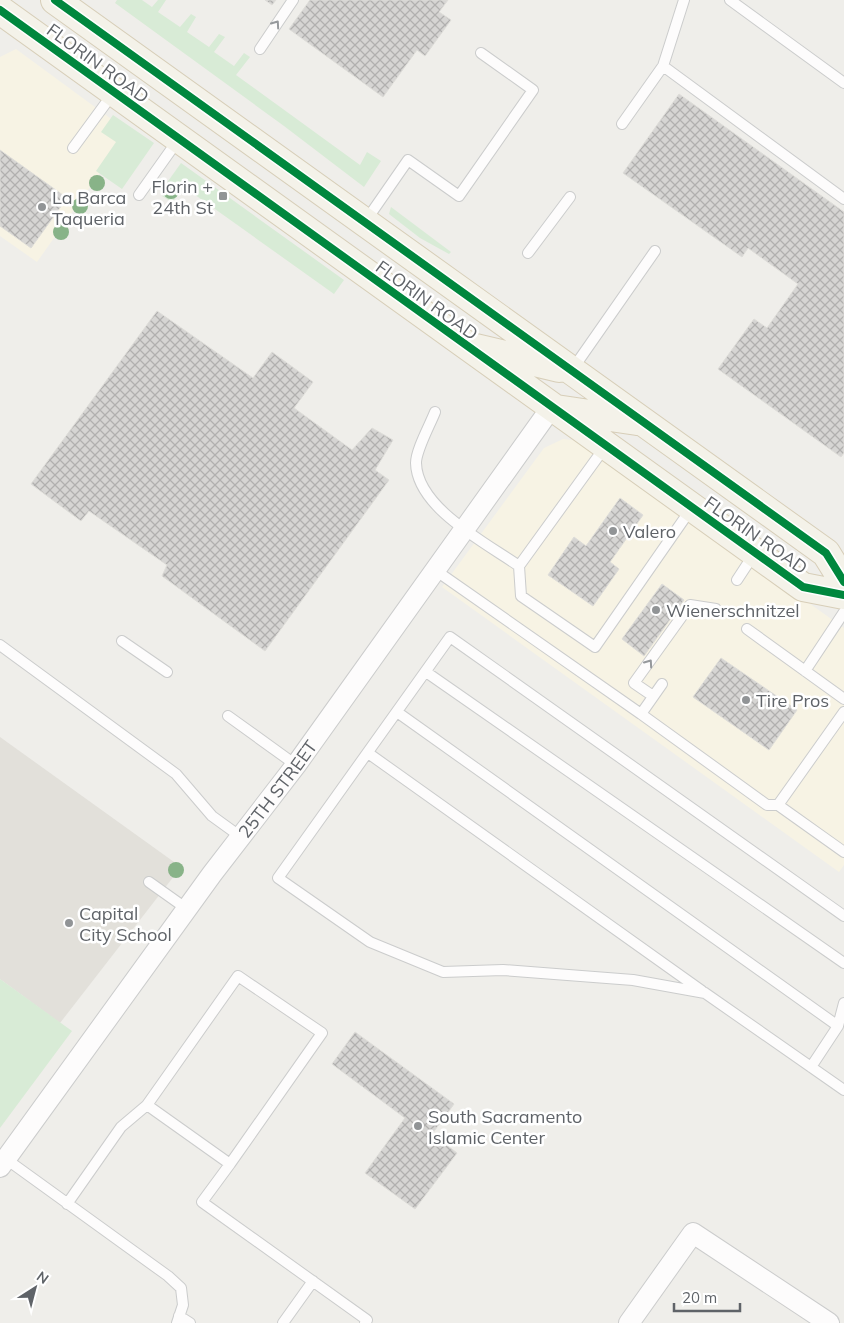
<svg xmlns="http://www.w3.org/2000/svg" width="844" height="1323" viewBox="0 0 844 1323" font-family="Mulish,sans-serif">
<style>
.commercial{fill:#f7f3e4}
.education{fill:#e2e0da}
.grass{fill:#d8ebd6}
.building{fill:url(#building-cross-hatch);stroke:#deddd9}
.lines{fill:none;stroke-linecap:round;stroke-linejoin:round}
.lane-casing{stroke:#cbcccc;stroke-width:12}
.street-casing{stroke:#cbcccc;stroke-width:22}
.primary-casing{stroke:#d7ceb8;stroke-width:30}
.lane{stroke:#fdfcfc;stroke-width:10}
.street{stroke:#fdfcfc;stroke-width:20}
.primary{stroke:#f4f2e9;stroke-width:28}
.cycleway-casing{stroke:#fff;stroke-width:11}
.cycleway{stroke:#00873e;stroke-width:8}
.tree{fill:#88b388}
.oneway{stroke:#96999c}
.poi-dot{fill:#919496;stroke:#fff;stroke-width:2}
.labels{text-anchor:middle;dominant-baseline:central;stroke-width:5;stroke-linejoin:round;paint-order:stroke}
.street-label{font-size:18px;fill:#5f6368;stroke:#fff}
.poi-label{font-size:18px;fill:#5f6368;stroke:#fff;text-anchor:start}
</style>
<defs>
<pattern id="building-cross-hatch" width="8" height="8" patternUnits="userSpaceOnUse" patternTransform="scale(1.25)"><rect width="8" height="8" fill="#d6d5d3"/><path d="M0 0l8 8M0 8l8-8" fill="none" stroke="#b1b0af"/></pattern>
</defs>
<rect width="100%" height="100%" fill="#efeeea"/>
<path class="commercial" d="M16 49 129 132 37 262 0 236V57Z
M563 439 581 441 844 628V865L839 872 442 587 544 448Z"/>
<path class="education" d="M0 737 181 867 60 1023 0 979Z"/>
<path class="grass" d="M117 0H142L152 7 158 0H166L158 12 180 27 191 14 196 17 187 32 209 47 219 34 225 37 214 52 234 66 244 53 250 57 236 75 360 165 367 152 381 161 364 187 284 126 115 3Z
M113 115 154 143 122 189 96 171 116 142 101 132Z
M181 163 344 280 334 294 184 187 174 200 170 201 162 196 161 191Z
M391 207 451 252 449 254 420 238 389 214Z
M0 979 72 1031 0 1128Z"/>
<path class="building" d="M265 0H276L272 5Z
M310 0H448L439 12 451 20 425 56 417 50 383 97 289 29Z
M679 94 844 212V453L841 457 718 369 754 319 767 328 798 284 748 248 742 257 623 173Z
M0 150 67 198 31 248 0 226Z
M157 311 253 378 272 352 313 382 294 408 352 450 372 428 393 440 375 470 389 480 265 651 162 576 167 565 89 511 81 521 31 484Z
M620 498 643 515 610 562 619 569 593 606 548 575 574 537 586 546Z
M662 584 684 600 644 656 622 639Z
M721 658 797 710 769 750 693 697Z
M355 1032 454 1104 432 1134 457 1153 415 1209 365 1173 405 1118 332 1064Z"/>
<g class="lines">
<defs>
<path id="lane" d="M730 0 844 83
M260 49 293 0
M663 66 844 199
M622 124 663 66 684 0
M73 148 114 92
M139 195 178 140
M365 222 408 160 459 196 533 90 481 53
M528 253 570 197
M572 370 655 251
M435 412C430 425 416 450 416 463 417 508 486 543 519 566L605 447
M519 566 521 596 595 647 691 509
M435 570 641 714 662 684
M737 580 754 554
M747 629 844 699
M122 641 167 672
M0 645 176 774 212 816 241 837
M805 671 844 612
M426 672 844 963
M653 696 634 683 690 605 716 609
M397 712 838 1026
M641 714 767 805H778L844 852
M228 716 296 765
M368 753 702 991
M778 805 844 712
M149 882 187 909
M844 916 450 637 278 878 370 942 443 972 503 970 633 980 705 993 844 1090
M811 1067 838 1026 844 1003
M147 1105 238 976 322 1033 230 1164
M6 1159 168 1276 181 1288 183 1305 177 1323
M67 1204 121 1127 147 1105 230 1164 202 1202 367 1320 365 1323
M179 1316 190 1323
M283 1323 313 1281"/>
<g id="street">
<path id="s1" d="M0 1167 212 874 296 765 551 408"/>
<path d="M629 1323 693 1233 829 1323"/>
</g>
<path id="primary" d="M55 0 826 553 844 582
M0 10 803 587 844 595
M476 348 559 368
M556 409 637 421"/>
</defs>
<use href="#lane" class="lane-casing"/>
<use href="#street" class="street-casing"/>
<use href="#primary" class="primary-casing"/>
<use href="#lane" class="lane"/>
<use href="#street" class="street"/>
<use href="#primary" class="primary"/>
<defs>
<path id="cycleway" d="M55 0 826 553 844 582
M0 10 803 587 844 595"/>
</defs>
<use href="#cycleway" class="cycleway-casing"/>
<use href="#cycleway" class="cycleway"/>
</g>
<g class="tree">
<circle cx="97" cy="183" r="8"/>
<circle cx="171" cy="191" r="8"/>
<circle cx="80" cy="206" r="8"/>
<circle cx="61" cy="232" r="8"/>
<circle cx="176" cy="870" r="8"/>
</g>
<defs><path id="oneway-chevron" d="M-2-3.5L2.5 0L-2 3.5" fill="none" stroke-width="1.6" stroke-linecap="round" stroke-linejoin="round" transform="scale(1.25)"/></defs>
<g class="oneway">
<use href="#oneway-chevron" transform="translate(276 24) rotate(-55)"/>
<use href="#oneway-chevron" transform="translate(649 663) rotate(-55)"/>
</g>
<g class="poi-dot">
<rect x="218" y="191" width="10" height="10" rx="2.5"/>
<circle cx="42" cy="207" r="5"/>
<circle cx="613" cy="531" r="5"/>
<circle cx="656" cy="610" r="5"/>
<circle cx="746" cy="700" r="5"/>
<circle cx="69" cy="923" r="5"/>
<circle cx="418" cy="1126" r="5"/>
</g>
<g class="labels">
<g class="street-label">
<text transform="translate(98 63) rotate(36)">FLORIN ROAD</text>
<text transform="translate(427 300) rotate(36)">FLORIN ROAD</text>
<text transform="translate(756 535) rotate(35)">FLORIN ROAD</text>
<text stroke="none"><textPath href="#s1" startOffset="469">25TH STREET</textPath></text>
</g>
<g class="poi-label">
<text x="213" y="186" text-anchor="end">Florin +<tspan x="213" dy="21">24th St</tspan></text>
<text x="52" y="197">La Barca<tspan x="52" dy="21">Taqueria</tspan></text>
<text x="623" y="531">Valero</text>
<text x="666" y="610">Wienerschnitzel</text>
<text x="756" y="700">Tire Pros</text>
<text x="79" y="913">Capital<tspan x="79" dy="21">City School</tspan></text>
<text x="428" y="1116">South Sacramento<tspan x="428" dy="21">Islamic Center</tspan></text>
</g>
</g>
<g transform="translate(35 1288) rotate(36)" stroke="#ffffff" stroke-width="4" paint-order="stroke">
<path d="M0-4L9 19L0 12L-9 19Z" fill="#5f6368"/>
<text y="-8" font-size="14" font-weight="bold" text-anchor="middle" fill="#5f6368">N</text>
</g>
<path d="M674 1303v8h66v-8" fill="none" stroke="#5f6368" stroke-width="2.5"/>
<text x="682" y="1303" font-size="15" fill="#5f6368" stroke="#ffffff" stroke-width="4" paint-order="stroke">20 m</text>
</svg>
